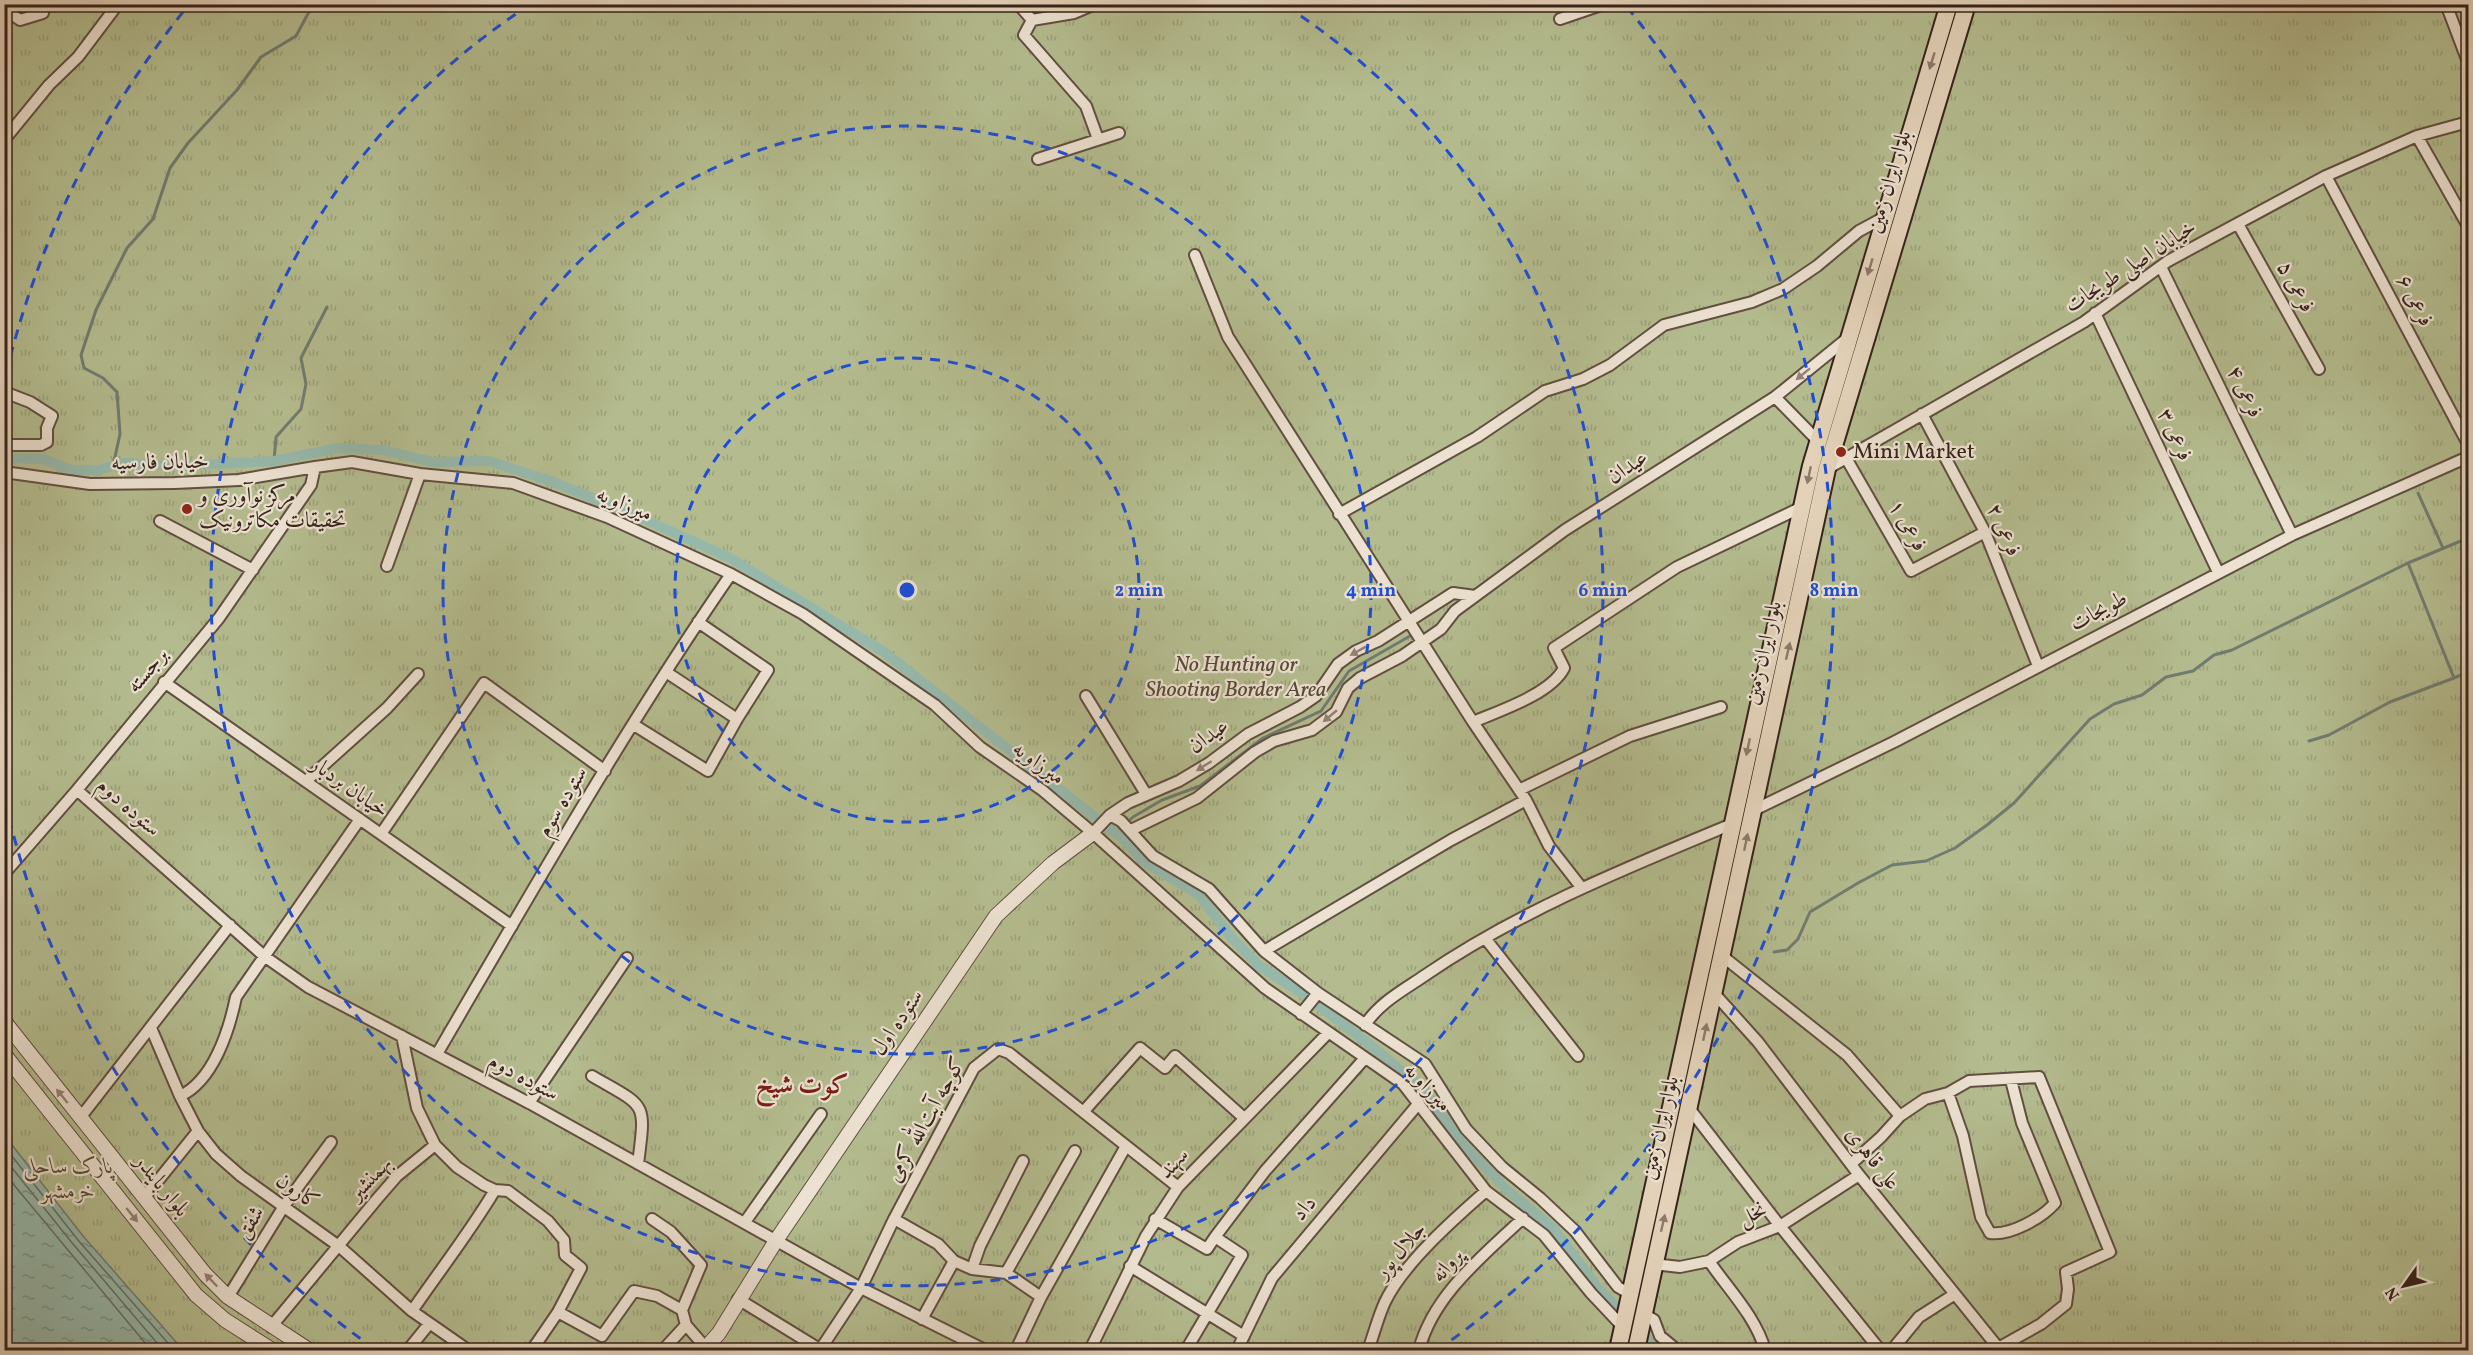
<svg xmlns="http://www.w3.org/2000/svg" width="2473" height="1355" viewBox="0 0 2473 1355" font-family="Vollkorn,Amiri,serif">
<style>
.grass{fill:url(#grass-tufts);stroke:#757055;stroke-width:1.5}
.water{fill:url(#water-ripples);stroke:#707c71;stroke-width:1.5}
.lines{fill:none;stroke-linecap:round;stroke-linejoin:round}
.shore{stroke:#666e63;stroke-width:1.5}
.stream{stroke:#707c71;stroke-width:3}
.canal{stroke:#96b8ab;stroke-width:10}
.minor-casing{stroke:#614f42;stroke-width:14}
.tertiary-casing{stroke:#614f42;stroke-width:16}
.primary-casing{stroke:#36231b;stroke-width:20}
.minor{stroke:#ede2d2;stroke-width:10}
.tertiary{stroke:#ede2d2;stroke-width:14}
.primary{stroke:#e3d2b9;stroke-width:16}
.oneway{fill:#8c7a6a}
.oneway2{fill:#928276}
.ring{fill:none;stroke:#1d4ed8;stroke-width:3;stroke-dasharray:10 8}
.poi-dot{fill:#8f2418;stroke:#ede2d2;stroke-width:2}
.labels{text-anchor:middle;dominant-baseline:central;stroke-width:4.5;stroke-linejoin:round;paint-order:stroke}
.street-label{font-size:22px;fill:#36231b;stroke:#ede2d2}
.poi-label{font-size:22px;fill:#36231b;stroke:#ede2d2;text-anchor:start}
.park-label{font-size:22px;font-style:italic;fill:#564938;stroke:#ede2d2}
.quarter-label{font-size:26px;font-weight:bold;fill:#7a1f14;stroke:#ede2d2}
.centre{fill:#1d4ed8;stroke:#ede2d2;stroke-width:3}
.ring-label{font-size:18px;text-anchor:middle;font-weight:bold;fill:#1d4ed8;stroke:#ede2d2;stroke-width:4.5;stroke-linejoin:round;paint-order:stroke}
</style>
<defs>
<pattern id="grass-tufts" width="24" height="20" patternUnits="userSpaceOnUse" patternTransform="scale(1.5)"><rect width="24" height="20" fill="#b4bc8f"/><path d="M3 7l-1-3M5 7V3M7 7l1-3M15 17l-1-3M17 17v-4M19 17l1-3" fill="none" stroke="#9ba17b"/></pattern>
<pattern id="water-ripples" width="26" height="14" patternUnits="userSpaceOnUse" patternTransform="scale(1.5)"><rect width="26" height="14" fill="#96b8ab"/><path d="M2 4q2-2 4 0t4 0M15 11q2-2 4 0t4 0" fill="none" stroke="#7b958a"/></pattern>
</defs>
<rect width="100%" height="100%" fill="#e3d2b9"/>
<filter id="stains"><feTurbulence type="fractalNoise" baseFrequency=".00333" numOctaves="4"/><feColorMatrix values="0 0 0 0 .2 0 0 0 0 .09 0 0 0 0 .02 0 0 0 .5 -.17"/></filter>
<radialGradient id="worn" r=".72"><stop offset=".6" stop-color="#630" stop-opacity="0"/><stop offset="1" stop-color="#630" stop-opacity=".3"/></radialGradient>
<path class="grass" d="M5 5H2468V1350H5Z"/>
<path class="water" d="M5 1136 83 1236 183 1350H5Z"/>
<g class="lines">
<path class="shore" d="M4 1146 78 1240 174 1350
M4 1158 73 1244 163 1350
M4 1173 151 1350"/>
<path class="stream" d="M274 461 276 437 301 409 306 384 301 358 327 307
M113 466 120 434 117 392 103 378 84 368 81 355 96 310 127 248 153 219 170 168 188 143 237 90 261 57 296 36 310 10 332 4
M2418 493 2443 548
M2454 678 2468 672
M2309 741 2329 735 2390 702 2454 678 2408 563
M1116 833 1133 817 1162 800 1200 786 1263 738 1321 711 1349 671 1410 636
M1774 952 1787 950 1798 939 1810 912 1858 883 1892 865 1926 861 1955 848 1987 825 2014 803 2090 719 2114 704 2142 695 2166 677 2193 671 2214 655 2232 650 2408 563 2468 538"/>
<path class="canal" d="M4 458 43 459 71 470H98L124 463 178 466 274 461 338 448 383 450 433 462 489 461 551 481 644 519 730 558 884 652 1123 839 1144 862 1199 895 1231 937 1258 965 1309 998 1383 1055 1424 1090 1460 1141 1507 1190 1553 1228 1598 1288 1627 1318
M1638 1329 1658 1350"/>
<defs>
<path id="minor" d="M1018 4 1032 20 1024 35 1086 106 1098 139
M2446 4 2468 62
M4 9 20 20 43 13
M1560 19 1604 4
M1032 20 1074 13 1095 4
M2417 136 2468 226
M4 140 49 85 78 57 118 4
M1038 159 1119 133
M2326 176 2468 444
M2238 224 2319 369
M1195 255 1228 337 1473 722 1526 800 1549 846 1581 887
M2161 267 2292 535
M2095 313 2218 572
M4 392 30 402 52 416 47 428V442L41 445H4
M1922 414 1985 532 2038 666
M1818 441 1775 397 1849 337
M1846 458 1911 571 1985 532
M1827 469 2084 322 2168 261 2326 176 2417 136 2468 122
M4 472 90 484 175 483 239 480 315 467
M1339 514 1477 437 1545 391 1583 379 1610 365 1664 325 1752 302 1783 289 1817 266 1859 231 1885 217
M160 521 253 570
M387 566 420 474
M666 672 737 719 768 670 698 622
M164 682 512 926
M1086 696 1146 794
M1473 722C1499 711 1551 694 1564 668L1554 648 1677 567 1802 507
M634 725 708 771 737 719
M306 781 387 708 418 674
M77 790 264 956 308 987 529 1103 861 1288 985 1350
M1519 790 1630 736 1721 707
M1752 811 1894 742 2292 535 2468 457
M1110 815 1121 821 1153 856 1209 889 1264 951 1318 993 1425 1064 1466 1129 1502 1167 1540 1198 1575 1231 1618 1287 1630 1294
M1131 830 1197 798 1255 752 1274 741 1312 730 1336 712 1348 688 1360 678 1402 656 1441 629 1455 611 1565 530 1775 397
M1093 833 1110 815 1128 803 1179 781 1209 763 1248 734 1300 707 1316 696 1338 664 1356 651 1378 641 1453 593 1475 596
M381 834 484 683 605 771
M4 874 77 790 219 618 311 485 315 467 352 462 420 474 513 483 607 517 731 574 803 614 935 705 980 747 1042 790 1093 833 1265 988 1403 1084 1486 1191 1544 1235 1591 1293 1623 1327
M1485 938 1578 1056
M1264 951 1451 840 1526 800
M1721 955 1847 1055 1900 1116
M1713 992 1758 1042 1859 1175 2000 1350
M1301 1014 1318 993
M1365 1025C1379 1003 1402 991 1424 976 1519 911 1626 868 1732 824
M151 1028 180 1096 198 1131 216 1154 241 1176 340 1247 412 1311 468 1350
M402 1036 417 1108 435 1145 457 1167 484 1185 495 1190 508 1191 548 1221 564 1240 565 1255 581 1268 558 1312 602 1336 634 1291 657 1296 682 1310 686 1325 706 1348
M437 1054C531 893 624 729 731 574
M592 1076C647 1108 646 1100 638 1164
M1948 1093 1963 1136 1981 1217 1990 1233C2010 1236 2042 1218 2055 1203L2022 1123 2011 1080
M180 1096C213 1081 229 1031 236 997L360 819
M529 1103 627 958
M1689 1108 1780 1226 1880 1350
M1084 1111 1140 1048 1165 1068 1175 1056 1244 1118
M80 1118 230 925
M1851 1164 1881 1137 1900 1116 1925 1099 1948 1093 1969 1081 2039 1077 2110 1252 2066 1272 2068 1289 2066 1304 2041 1324 1998 1348
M144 1198 198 1131
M652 1219 671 1232 701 1265 682 1310
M894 1219 938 1244 954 1261 972 1269 1006 1273 1041 1297
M1155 1219 1207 1249 1215 1237
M745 1222 821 1114
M1709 1261C1728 1289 1756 1317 1765 1350
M1653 1264 1680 1267 1709 1261 1738 1242 1780 1226 1859 1175
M1130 1266 1244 1336
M972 1269 980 1246 1023 1161
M1006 1273 1075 1151
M228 1297 284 1206 331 1142
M738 1299 821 1350
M412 1311C440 1270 470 1232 495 1190
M1644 1314 1654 1320 1660 1336 1677 1350
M922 1319 954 1261
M271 1327 377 1199 397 1176 435 1145
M408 1350 429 1324
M532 1350 558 1312
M663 1350 686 1325
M820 1350 861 1288 894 1219 974 1068 998 1049 1009 1053 1178 1187
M1016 1350 1041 1297 1126 1146
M1090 1350 1146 1236 1178 1187 1328 1033
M1186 1350 1242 1255 1215 1237 1265 1171 1365 1058
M1237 1350 1272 1278 1419 1103
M1368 1350C1374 1334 1378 1317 1385 1302 1403 1264 1455 1218 1486 1191
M1419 1350C1433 1295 1483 1256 1523 1218
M1892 1350 1919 1317 1955 1294"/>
<path id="tertiary" d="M4 1021 205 1274 228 1297 309 1350
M4 1054 196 1295 225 1320 272 1350
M704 1350 719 1333 777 1239 996 916 1053 863 1093 833"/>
<path id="primary" d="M1618 1350 1811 466 1949 4
M1636 1350 1827 469 1967 4"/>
</defs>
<use href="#minor" class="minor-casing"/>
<use href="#tertiary" class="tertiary-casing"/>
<use href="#primary" class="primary-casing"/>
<use href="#minor" class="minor"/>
<use href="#tertiary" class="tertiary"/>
<use href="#primary" class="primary"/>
</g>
<defs><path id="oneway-solid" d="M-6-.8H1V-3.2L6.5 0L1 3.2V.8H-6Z" transform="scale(1.5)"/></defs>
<g class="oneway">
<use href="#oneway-solid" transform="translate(1932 61) rotate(107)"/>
<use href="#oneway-solid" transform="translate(1870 267) rotate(107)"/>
<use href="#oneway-solid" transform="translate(1809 475) rotate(102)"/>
<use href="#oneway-solid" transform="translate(1788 651) rotate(-77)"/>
<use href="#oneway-solid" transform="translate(1748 747) rotate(102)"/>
<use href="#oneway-solid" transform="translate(1746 842) rotate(-78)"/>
<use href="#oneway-solid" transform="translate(1705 1032) rotate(-78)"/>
<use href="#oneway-solid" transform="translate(1663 1223) rotate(-77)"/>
</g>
<g class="oneway2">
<use href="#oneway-solid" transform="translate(1803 374) rotate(141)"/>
<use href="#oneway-solid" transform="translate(1358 651) rotate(151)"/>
<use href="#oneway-solid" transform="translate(1330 716) rotate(140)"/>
<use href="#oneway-solid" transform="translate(1204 766) rotate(148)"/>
<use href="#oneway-solid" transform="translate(62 1096) rotate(-129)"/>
<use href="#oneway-solid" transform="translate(132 1215) rotate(51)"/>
<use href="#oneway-solid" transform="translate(211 1280) rotate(-134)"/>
</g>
<g class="ring">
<circle cx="907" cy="590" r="232"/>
<circle cx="907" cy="590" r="464"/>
<path d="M1286 6A696 696 0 1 1 528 6"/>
<path d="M375 1349A927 927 0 0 1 6 806M6 374A927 927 0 0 1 187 7M1627 7A927 927 0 0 1 1439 1349"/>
</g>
<g class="poi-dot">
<circle cx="1841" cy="452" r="6"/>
<circle cx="187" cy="509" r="6"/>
</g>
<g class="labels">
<g class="street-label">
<text transform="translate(1890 182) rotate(-73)">بلوار ایران زمین</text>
<text transform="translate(2131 267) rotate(-33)">خیابان اصلی طویجات</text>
<text transform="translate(2295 287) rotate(61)">فرعی ۵</text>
<text transform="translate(2414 301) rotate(62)">فرعی ۶</text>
<text transform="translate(2244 392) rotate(64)">فرعی ۴</text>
<text transform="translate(2174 435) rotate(65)">فرعی ۳</text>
<text transform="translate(160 463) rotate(-1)">خیابان فارسیه</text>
<text transform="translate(1628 468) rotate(-33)">عیدان</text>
<text transform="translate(624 505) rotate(23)">میرزاویه</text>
<text transform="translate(1907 526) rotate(60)">فرعی ۱</text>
<text transform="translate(2003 530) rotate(66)">فرعی ۲</text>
<text transform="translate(2099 612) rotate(-28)">طویجات</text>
<text transform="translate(1764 653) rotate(-77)">بلوار ایران زمین</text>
<text transform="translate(148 671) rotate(-50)">برجسته</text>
<text transform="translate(1209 737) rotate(-35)">عیدان</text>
<text transform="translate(1038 764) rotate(36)">میرزاویه</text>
<text transform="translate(349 788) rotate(35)">خیابان بردبار</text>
<text transform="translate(563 802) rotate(-59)">ستوده سوم</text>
<text transform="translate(128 808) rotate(41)">ستوده دوم</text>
<text transform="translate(898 1023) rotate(-56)">ستوده اول</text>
<text transform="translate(523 1078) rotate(28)">ستوده دوم</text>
<text transform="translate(1427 1088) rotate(47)">میرزاویه</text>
<text transform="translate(927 1120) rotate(-61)">کوچه آیت‌الله کرمی</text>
<text transform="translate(1661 1128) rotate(-77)">بلوار ایران زمین</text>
<text transform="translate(1872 1159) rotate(52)">علی قاهری</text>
<text transform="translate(1174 1164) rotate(-48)">سهند</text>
<text transform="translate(371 1179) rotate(-47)">بهمنشیر</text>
<text transform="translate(161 1186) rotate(51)">بلوار بایندر</text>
<text transform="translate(297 1192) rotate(35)">کارون</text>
<text transform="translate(1305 1209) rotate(-50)">داد</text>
<text transform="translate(1753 1215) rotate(-22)">نخل</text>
<text transform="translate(251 1223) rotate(-58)">شفق</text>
<text transform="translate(1401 1251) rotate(-50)">جلال پور</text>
<text transform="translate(1448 1266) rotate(-49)">پروانه</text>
</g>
<g class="poi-label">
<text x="1853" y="452">Mini Market</text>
<text x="199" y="496">مرکز نوآوری و<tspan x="199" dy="25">تحقیقات مکاترونیک</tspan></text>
</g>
<g class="park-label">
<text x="1236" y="665">No Hunting or<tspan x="1236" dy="25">Shooting Border Area</tspan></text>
<text x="68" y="1167">پارک ساحلی<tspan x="68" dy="25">خرمشهر</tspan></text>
</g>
<g class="quarter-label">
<text x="802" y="1086">کوت شیخ</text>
</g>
</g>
<circle cx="907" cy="590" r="9" class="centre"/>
<g class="ring-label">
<text x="1139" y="596">2 min</text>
<text x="1371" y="596">4 min</text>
<text x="1603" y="596">6 min</text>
<text x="1834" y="596">8 min</text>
</g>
<rect width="2473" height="1355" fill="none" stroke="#e3d2b9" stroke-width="24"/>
<rect x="6" y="6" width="2461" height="1343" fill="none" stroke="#36231b" stroke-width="3"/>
<rect x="12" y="12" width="2449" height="1331" fill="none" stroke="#36231b" stroke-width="1.5"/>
<g transform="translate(2404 1286) rotate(236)" stroke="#ede2d2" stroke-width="4.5" paint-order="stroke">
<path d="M0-4.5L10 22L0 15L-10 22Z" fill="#36231b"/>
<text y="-9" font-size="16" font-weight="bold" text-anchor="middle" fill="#36231b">N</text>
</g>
<rect width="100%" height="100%" filter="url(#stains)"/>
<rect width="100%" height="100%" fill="url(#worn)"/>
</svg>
